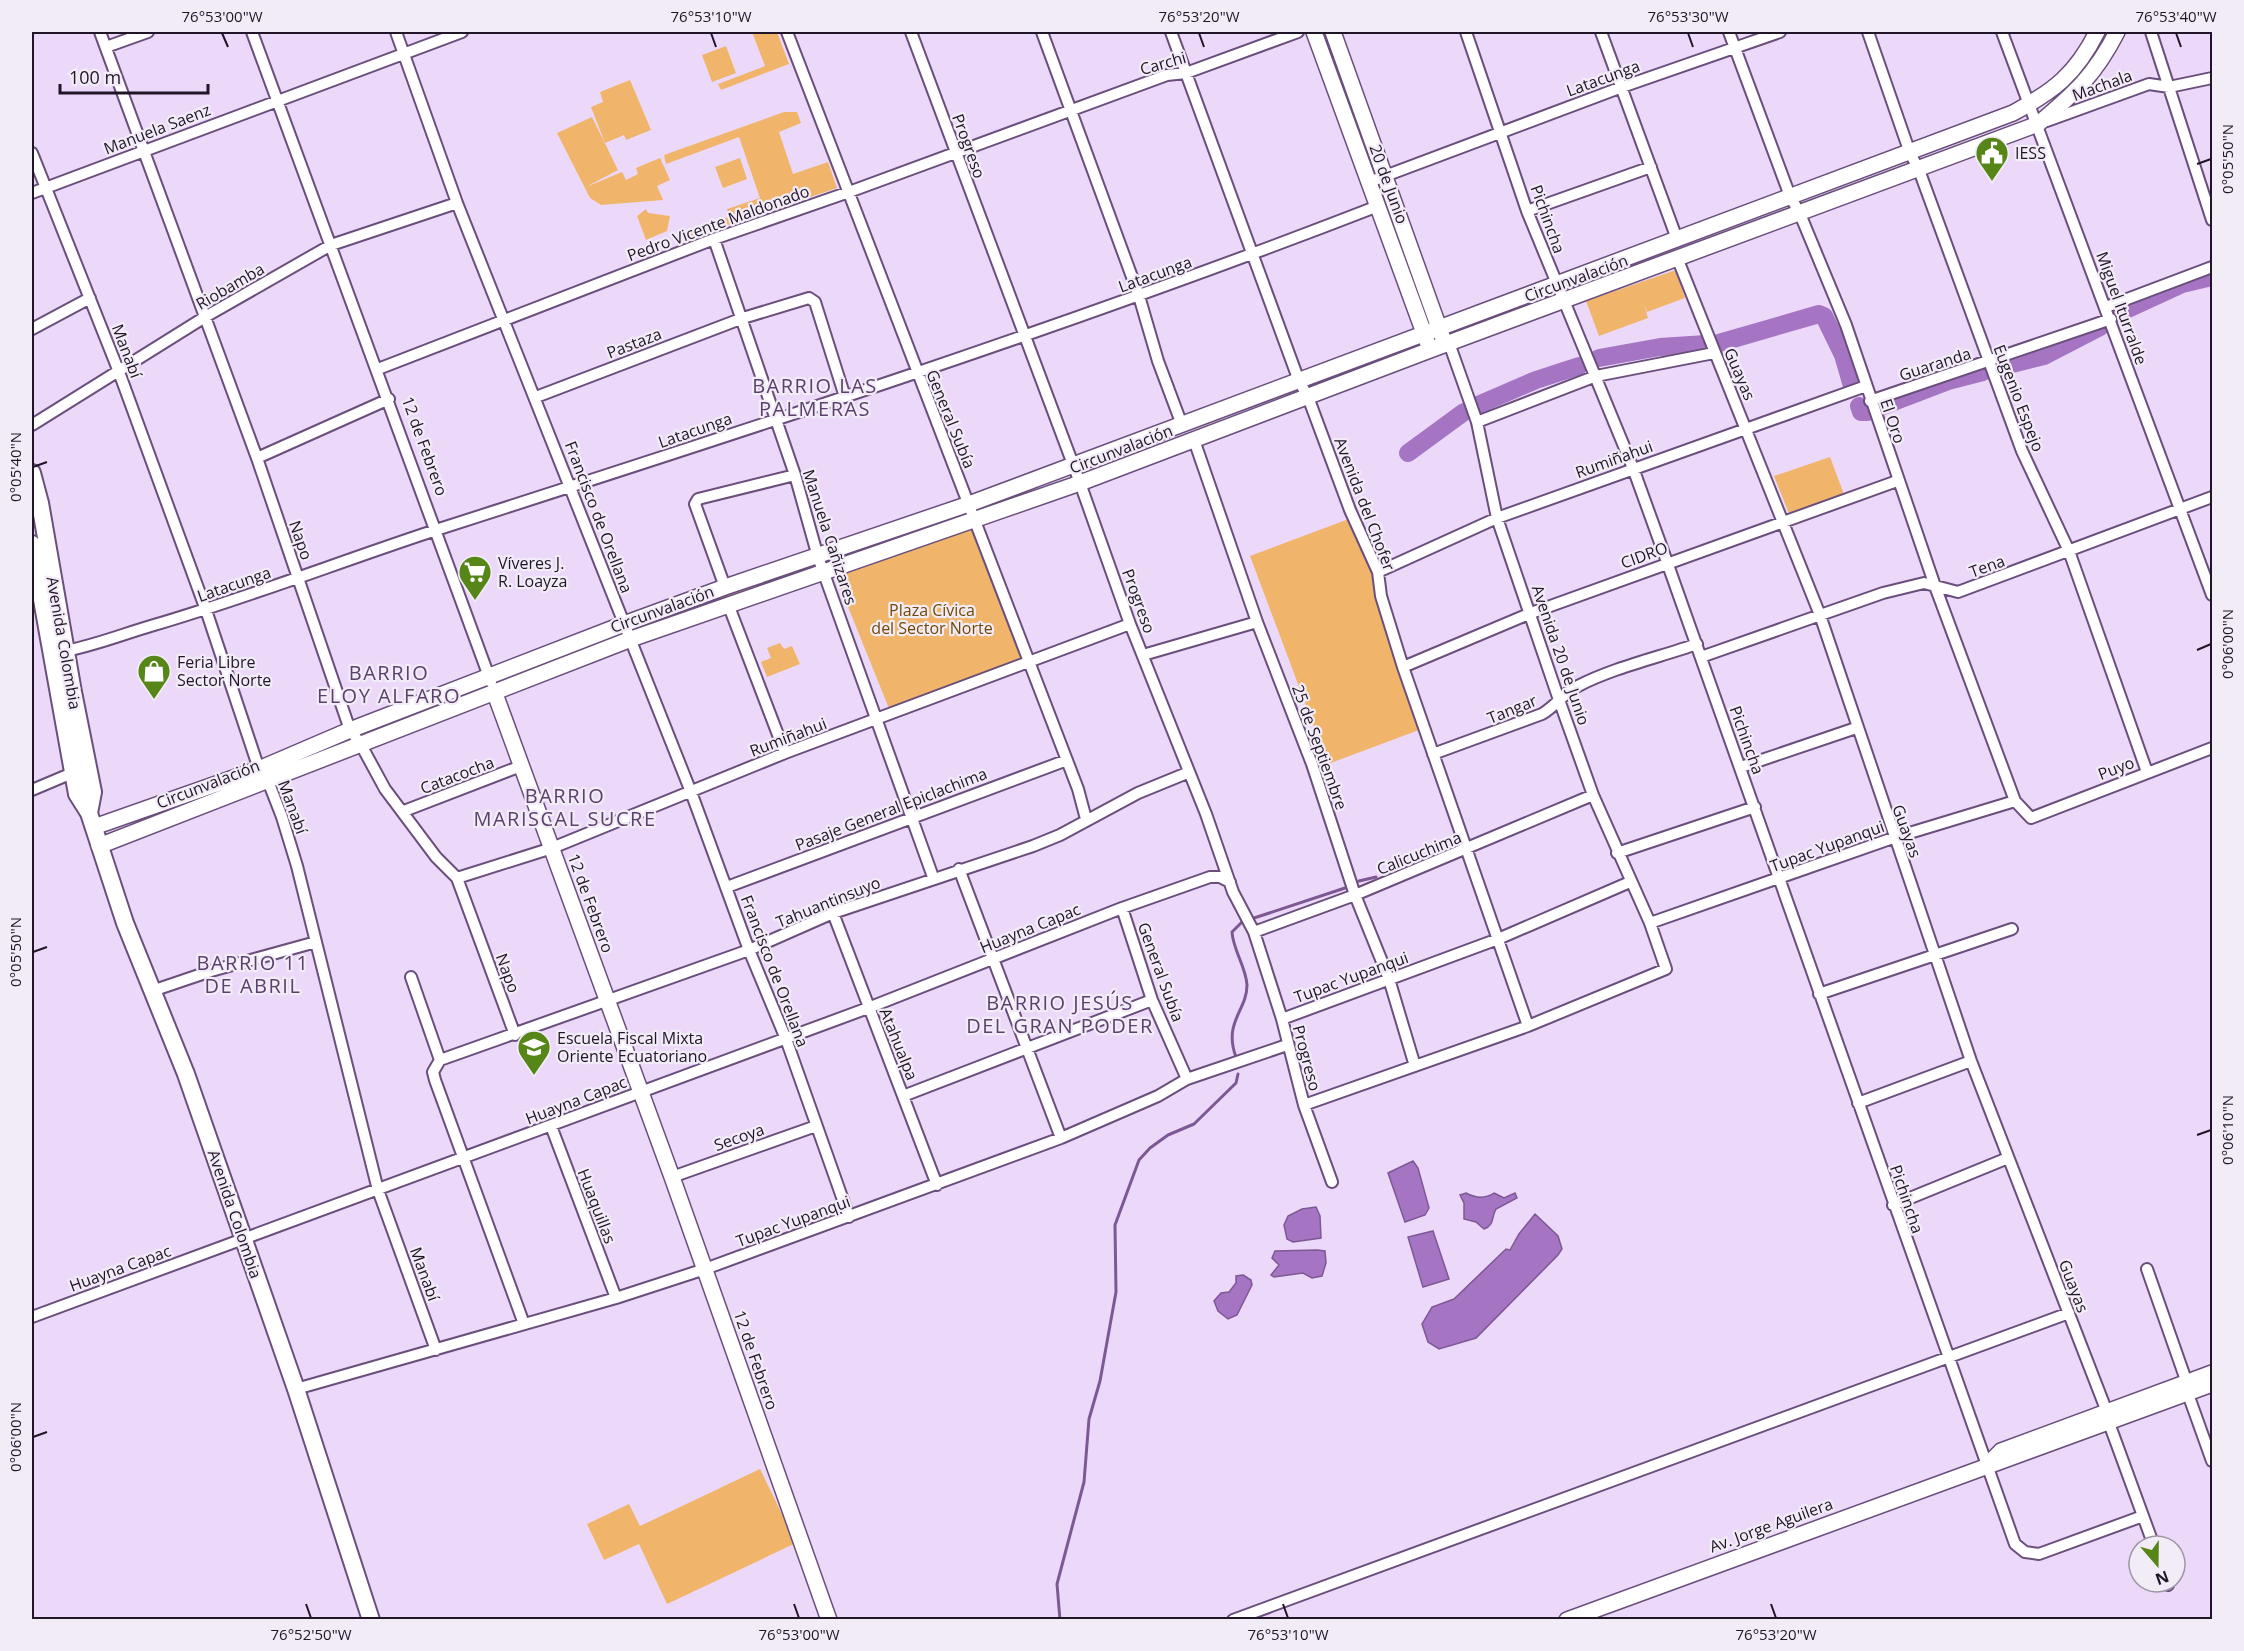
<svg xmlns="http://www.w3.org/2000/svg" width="2244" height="1651" viewBox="0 0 2244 1651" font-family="'Open Sans',sans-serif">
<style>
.green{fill:#f0b56b}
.water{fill:#a575c4;stroke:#7d5895;stroke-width:1.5}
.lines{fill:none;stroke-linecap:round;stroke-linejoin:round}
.stream{stroke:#7d5895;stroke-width:3}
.river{stroke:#a575c4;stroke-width:18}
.street-casing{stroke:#6a4e7c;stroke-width:14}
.secondary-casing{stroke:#6a4e7c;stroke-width:18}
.primary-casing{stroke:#6a4e7c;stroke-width:20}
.street{stroke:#fff;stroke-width:10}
.secondary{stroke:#fff;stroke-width:15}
.primary{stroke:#fff;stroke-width:16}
.ticks{fill:none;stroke:#211528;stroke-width:2}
.labels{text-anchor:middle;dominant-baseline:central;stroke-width:4.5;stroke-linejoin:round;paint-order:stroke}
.street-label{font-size:16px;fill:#211528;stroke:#f2ecf7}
.poi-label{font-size:16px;fill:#211528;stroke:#f2ecf7;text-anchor:start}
.park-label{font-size:16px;fill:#724804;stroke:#f2ecf7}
.quarter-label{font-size:20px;letter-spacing:1.5px;fill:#5c416e;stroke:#f2ecf7}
.neatline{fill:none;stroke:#211528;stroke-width:2}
.ticks-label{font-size:15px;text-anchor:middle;fill:#211528}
</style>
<rect width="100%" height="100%" fill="#ecd9fa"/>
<path class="green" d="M752 32H777L789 64 721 90 718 84 765 66Z
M726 46 736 73 712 82 702 55Z
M630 80 651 130 626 140 624 135 605 143 591 107 603 102 600 92Z
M784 112H797L801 123 779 132 793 174 828 162 837 188 681 241 678 234 729 217 727 209 760 198 739 137 666 164 664 155Z
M592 117 618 170 586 187 622 172 626 180 638 174 636 168 660 158 670 180 657 186 663 200 601 205 590 198 557 133Z
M740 158 747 179 723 188 715 167Z
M646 209 648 213 670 216 667 231 646 240 637 216Z
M1676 270 1685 298 1647 312 1644 304 1648 318 1599 336 1586 301Z
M1830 457 1845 497 1790 516 1774 476Z
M1354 517 1379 580 1377 598 1419 730 1328 764 1250 556Z
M975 528 1027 660 890 711 836 577Z
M808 569 811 577 637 635 632 626Z
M780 643 784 649 792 646 800 664 767 677 761 662 771 658 767 648Z
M760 1469 796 1543 667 1604 639 1544 604 1560 587 1524 629 1504 640 1526Z"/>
<path class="water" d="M1413 1161 1418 1168 1429 1208 1425 1215 1405 1222 1388 1173Z
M1494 1193 1504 1198 1515 1193 1517 1198 1496 1209C1491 1217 1495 1225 1484 1229L1476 1222 1464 1219V1203L1460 1195 1466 1193C1475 1198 1485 1199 1494 1193Z
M1316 1207 1320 1216 1321 1238 1293 1242 1287 1239 1284 1225 1288 1216 1302 1209Z
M1535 1214 1558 1236 1562 1249 1558 1255 1476 1338 1439 1349 1428 1342 1422 1324 1432 1307 1454 1299 1506 1249 1510 1250 1519 1234Z
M1433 1231 1449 1279 1423 1287 1408 1237Z
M1317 1250 1325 1251 1326 1263 1322 1276 1312 1278 1303 1273 1274 1277 1271 1275 1279 1265 1272 1258 1275 1251Z
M1243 1275 1251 1280 1252 1285 1237 1315 1228 1319 1218 1311 1214 1301 1221 1293 1229 1292 1236 1283V1276Z"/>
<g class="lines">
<path class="stream" d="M1392 869 1436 851 1456 846
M1359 881 1376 877
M1254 918 1345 888
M1236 1057C1223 1022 1247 1011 1247 985 1246 967 1233 950 1232 932L1242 922
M1060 1620 1057 1584 1084 1482 1089 1419 1100 1381 1116 1292 1115 1225 1139 1160 1150 1148 1168 1135 1194 1124 1236 1083 1238 1074"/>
<path class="river" d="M2119 313 2182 284 2212 277
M1719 343 1819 314 1824 316 1843 355 1852 386
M1599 358 1660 347 1706 344
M1996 368 2044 356 2100 327
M1478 405 1536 380 1579 366
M1859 406 1861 412H1868
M1880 407 1948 381 1983 372
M1408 453 1464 412"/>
<defs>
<path id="street" d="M100 32 257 458 350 730 360 743 385 789 436 857 457 878 515 1035
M252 32 491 682
M396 32 457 203 691 792 749 950 786 1039 849 1217
M787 32 1078 789 1086 819
M911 32 1080 483 1130 624 1206 814 1233 892 1254 932 1282 1019 1304 1105 1332 1182
M1042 32 1139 296 1158 361 1182 425
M1171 32 1299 381 1308 397 1350 510 1378 572 1381 596 1403 667 1528 1026
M1466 32 1527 211 1633 468 1667 562 2015 1544 2025 1552 2039 1554 2143 1516
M1601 32 1677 239
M1729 32 1790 196 1800 214 1846 325 1935 586 2015 801 2031 818 2212 748
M1868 32 1910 153 1919 170 2022 451 2069 551 2147 772
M2002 32 2212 595
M2151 32 2212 220
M106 47 148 32
M2047 121 2149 84 2169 87 2212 78
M32 153 119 372 206 610 259 769 268 781 282 817 297 866 378 1190 436 1350
M1369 182 1622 87 1780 32
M32 193 462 32
M1527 211 1651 167
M714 239 795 475 818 557 933 877
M1678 260 1820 615 1971 1061 2107 1412
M2106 307 2212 267
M32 329 90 298
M378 369 714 239 849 192 1167 75 1186 73 1298 32
M536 397 743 318 809 298 815 302 845 397
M1870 401 2111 319
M1477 422 1596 376 1714 353
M32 425 205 317 331 245 457 203
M1194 440 1257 622 1312 764 1355 895 1389 979 1415 1066
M257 458 389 399
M1378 572 1497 518 1866 386
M725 587 695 504 698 499 795 475
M728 604 785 753
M60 652C91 647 123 634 154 625 250 597 344 560 439 529 754 428 1069 326 1378 206
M1143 655 1257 622
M1701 657 1883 593 1924 583 1958 592 2212 497
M1403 667 1531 613 1897 481
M1433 754 1542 714C1557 705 1561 695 1578 686 1612 668 1660 657 1697 644
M1741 767 1856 728
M32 790 77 771
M404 811 521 766
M1617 853 1755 807
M959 869 1061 1138
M457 878 552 848 785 753 1130 624
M727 887 1067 760
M1122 908 1152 1000 1187 1079
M833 913 937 1185
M1650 923 1893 838 2015 801
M1254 932 1355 895 1593 795
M411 977 440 1060
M152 991 211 971 316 942
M1819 994 2012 929
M1282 1019 1498 939 1630 882
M440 1060 749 950 833 913 1033 846 1060 835 1138 793 1187 773
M440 1060 433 1072 435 1080 524 1324
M903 1096 1152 1000
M1858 1103 1971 1061
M1304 1105 1528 1026 1666 969 1650 923 1593 795 1558 697 1497 518 1477 422 1449 343
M551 1126 616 1298
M672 1177 816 1126
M1893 1205 2008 1158
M2147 1269 2187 1383
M32 1317 868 1008 1122 908 1210 877H1220L1230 882
M296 1389 616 1298 705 1269 1061 1138 1158 1096 1187 1079 1287 1045
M2188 1394 2212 1461
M2109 1423 2154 1546
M2167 1582 2168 1585
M1233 1620 2069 1313"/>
<path id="secondary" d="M1314 32 1428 344
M1333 32 1443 339
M494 691 672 1177 829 1620
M94 827 259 769 350 730 624 624 725 587 969 504 2013 113C2054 91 2076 74 2097 32
M99 846 631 639 1080 483 1430 350 2038 124C2075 93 2095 75 2117 32
M1987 1465 2001 1451 2212 1373
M1567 1620 2212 1384"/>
<path id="primary" d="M32 473 40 503 73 692 93 792 89 813
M32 544 77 794 89 813 125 923 186 1074 296 1389 371 1620"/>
</defs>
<use href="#street" class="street-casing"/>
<use href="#secondary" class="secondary-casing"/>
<use href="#primary" class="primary-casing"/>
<use href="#street" class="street"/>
<use href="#secondary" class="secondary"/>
<use href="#primary" class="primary"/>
</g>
<path class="ticks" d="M222 33 228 47M711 33 716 47M1199 33 1204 47M1688 33 1693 47M2176 33 2181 47M2197 164 2211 159M33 467 47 462M2197 650 2211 644M33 952 47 947M2197 1135 2211 1130M33 1437 47 1432M306 1604 311 1618M794 1604 799 1618M1283 1604 1288 1618M1771 1604 1776 1618"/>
<defs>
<symbol id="civic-pin" viewBox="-11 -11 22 30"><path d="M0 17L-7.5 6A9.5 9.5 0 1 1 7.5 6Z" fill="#578618" stroke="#f2ecf7"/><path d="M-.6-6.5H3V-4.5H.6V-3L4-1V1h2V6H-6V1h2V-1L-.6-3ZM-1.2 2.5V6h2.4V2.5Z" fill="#fff"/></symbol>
<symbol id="supermarket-pin" viewBox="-11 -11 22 30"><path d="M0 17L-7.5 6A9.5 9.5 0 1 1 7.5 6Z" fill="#578618" stroke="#f2ecf7"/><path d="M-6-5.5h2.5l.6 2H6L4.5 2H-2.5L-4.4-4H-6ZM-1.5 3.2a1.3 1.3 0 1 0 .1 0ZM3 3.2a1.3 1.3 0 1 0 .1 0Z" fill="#fff"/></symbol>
<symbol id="shop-pin" viewBox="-11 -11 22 30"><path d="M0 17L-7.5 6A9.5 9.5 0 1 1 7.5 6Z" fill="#578618" stroke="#f2ecf7"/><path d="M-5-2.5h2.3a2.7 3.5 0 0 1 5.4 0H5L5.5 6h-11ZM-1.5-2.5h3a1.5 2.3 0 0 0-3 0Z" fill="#fff"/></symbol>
<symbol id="school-pin" viewBox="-11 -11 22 30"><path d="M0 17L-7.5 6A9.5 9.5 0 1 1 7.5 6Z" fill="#578618" stroke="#f2ecf7"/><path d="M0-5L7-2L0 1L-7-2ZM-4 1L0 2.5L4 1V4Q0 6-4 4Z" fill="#fff"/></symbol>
</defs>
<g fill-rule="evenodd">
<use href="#civic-pin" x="1973" y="134" width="38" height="52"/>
<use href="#supermarket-pin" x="456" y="553" width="38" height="52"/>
<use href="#shop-pin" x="135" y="652" width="38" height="52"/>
<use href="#school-pin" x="515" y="1028" width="38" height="52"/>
</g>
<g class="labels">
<g class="street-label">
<text transform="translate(1163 63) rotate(-16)">Carchi</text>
<text transform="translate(1603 78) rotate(-20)">Latacunga</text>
<text transform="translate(2102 85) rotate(-20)">Machala</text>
<text transform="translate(157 129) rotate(-21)">Manuela Saenz</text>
<text transform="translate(969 146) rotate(70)">Progreso</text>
<text transform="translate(1389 184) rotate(70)">20 de Junio</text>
<text transform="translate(1548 219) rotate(70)">Pichincha</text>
<text transform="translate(718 223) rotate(-20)">Pedro Vicente Maldonado</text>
<text transform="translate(1155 274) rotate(-20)">Latacunga</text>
<text transform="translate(1576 278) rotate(-20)">Circunvalación</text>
<text transform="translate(230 286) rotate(-30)">Riobamba</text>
<text transform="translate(2122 308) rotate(70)">Miguel Iturralde</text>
<text transform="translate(634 343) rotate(-21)">Pastaza</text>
<text transform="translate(127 351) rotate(69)">Manabí</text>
<text transform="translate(1935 364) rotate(-18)">Guaranda</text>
<text transform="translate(1740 374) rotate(67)">Guayas</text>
<text transform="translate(2019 398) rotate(69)">Eugenio Espejo</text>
<text transform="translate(951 419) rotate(68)">General Subía</text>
<text transform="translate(1893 421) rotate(71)">El Oro</text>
<text transform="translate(695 430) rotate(-19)">Latacunga</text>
<text transform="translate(425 446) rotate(70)">12 de Febrero</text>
<text transform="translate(1121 449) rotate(-21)">Circunvalación</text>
<text transform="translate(1614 459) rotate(-20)">Rumiñahui</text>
<text transform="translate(1365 504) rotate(69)">Avenida del Chofer</text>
<text transform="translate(599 517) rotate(69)">Francisco de Orellana</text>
<text transform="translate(830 537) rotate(72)">Manuela Cañizares</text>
<text transform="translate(301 540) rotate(71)">Napo</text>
<text transform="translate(1644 555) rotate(-20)">CIDRO</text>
<text transform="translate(1987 566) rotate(-20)">Tena</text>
<text transform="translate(234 584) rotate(-19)">Latacunga</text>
<text transform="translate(1139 601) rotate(70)">Progreso</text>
<text transform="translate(662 609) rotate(-20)">Circunvalación</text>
<text transform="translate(64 643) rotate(80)">Avenida Colombia</text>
<text transform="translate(1561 655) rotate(71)">Avenida 20 de Junio</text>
<text transform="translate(1512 709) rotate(-22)">Tangar</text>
<text transform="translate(788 737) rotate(-21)">Rumiñahui</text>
<text transform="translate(1747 740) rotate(70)">Pichincha</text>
<text transform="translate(1320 747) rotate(70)">25 de Septiembre</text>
<text transform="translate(2116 768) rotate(-21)">Puyo</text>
<text transform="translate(457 775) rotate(-21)">Catacocha</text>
<text transform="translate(208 784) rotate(-21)">Circunvalación</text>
<text transform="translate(293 807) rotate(70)">Manabí</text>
<text transform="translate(891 809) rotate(-21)">Pasaje General Epiclachima</text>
<text transform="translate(1907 831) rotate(70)">Guayas</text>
<text transform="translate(1827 846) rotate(-20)">Tupac Yupanqui</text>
<text transform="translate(1419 853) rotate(-22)">Calicuchima</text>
<text transform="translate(828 902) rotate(-22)">Tahuantinsuyo</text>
<text transform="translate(591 903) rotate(70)">12 de Febrero</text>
<text transform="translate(1030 928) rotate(-22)">Huayna Capac</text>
<text transform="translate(775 971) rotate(69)">Francisco de Orellana</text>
<text transform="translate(1161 972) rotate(70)">General Subía</text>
<text transform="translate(508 973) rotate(70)">Napo</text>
<text transform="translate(1351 977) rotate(-20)">Tupac Yupanqui</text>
<text transform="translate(899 1044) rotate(68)">Atahualpa</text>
<text transform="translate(1307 1058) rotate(75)">Progreso</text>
<text transform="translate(576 1100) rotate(-21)">Huayna Capac</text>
<text transform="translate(739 1137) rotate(-19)">Secoya</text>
<text transform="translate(1907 1199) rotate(71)">Pichincha</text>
<text transform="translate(597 1206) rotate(69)">Huaquillas</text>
<text transform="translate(235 1214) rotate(71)">Avenida Colombia</text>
<text transform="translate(793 1221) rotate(-20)">Tupac Yupanqui</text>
<text transform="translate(120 1268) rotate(-20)">Huayna Capac</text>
<text transform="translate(425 1274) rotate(70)">Manabí</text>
<text transform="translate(2074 1286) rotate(69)">Guayas</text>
<text transform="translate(756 1360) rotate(71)">12 de Febrero</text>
<text transform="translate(1771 1525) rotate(-20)">Av. Jorge Aguilera</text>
</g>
<g class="poi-label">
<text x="2015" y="153">IESS</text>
<text x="498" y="563">Víveres J.<tspan x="498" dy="18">R. Loayza</tspan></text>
<text x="177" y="662">Feria Libre<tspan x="177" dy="18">Sector Norte</tspan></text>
<text x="557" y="1038">Escuela Fiscal Mixta<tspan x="557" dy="18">Oriente Ecuatoriano</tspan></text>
</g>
<g class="park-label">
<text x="932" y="610">Plaza Cívica<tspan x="932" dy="18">del Sector Norte</tspan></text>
</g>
<g class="quarter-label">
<text x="815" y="385">BARRIO LAS<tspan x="815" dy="23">PALMERAS</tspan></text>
<text x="389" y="672">BARRIO<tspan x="389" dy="23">ELOY ALFARO</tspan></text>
<text x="565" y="795">BARRIO<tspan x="565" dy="23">MARISCAL SUCRE</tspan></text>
<text x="253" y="962">BARRIO 11<tspan x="253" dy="23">DE ABRIL</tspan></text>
<text x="1060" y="1002">BARRIO JESÚS<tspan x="1060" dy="23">DEL GRAN PODER</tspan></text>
</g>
</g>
<rect width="2244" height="1651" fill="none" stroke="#f2ecf7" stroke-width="66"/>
<g transform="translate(2157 1564) rotate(160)"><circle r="28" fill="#f2ecf7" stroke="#9e96a4" stroke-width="1.5"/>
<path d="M0-4.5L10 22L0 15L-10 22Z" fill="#578618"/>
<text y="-9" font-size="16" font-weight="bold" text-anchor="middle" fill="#211528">N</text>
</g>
<path d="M60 84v9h148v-9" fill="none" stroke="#211528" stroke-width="3"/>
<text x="69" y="84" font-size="18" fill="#211528" stroke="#f2ecf7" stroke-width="4.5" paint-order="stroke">100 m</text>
<rect x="33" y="33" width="2178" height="1585" class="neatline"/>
<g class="ticks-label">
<text x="222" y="22">76°53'00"W</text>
<text x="711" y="22">76°53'10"W</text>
<text x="1199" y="22">76°53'20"W</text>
<text x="1688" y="22">76°53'30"W</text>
<text x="2176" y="22">76°53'40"W</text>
<text transform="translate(2228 159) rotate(-90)" y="5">0°05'50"N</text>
<text transform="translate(16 467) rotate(-90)" y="5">0°05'40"N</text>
<text transform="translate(2228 644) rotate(-90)" y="5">0°06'00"N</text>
<text transform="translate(16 952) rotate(-90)" y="5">0°05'50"N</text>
<text transform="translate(2228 1130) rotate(-90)" y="5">0°06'10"N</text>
<text transform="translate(16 1437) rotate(-90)" y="5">0°06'00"N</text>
<text x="311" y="1640">76°52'50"W</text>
<text x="799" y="1640">76°53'00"W</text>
<text x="1288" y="1640">76°53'10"W</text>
<text x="1776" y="1640">76°53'20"W</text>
</g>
</svg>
